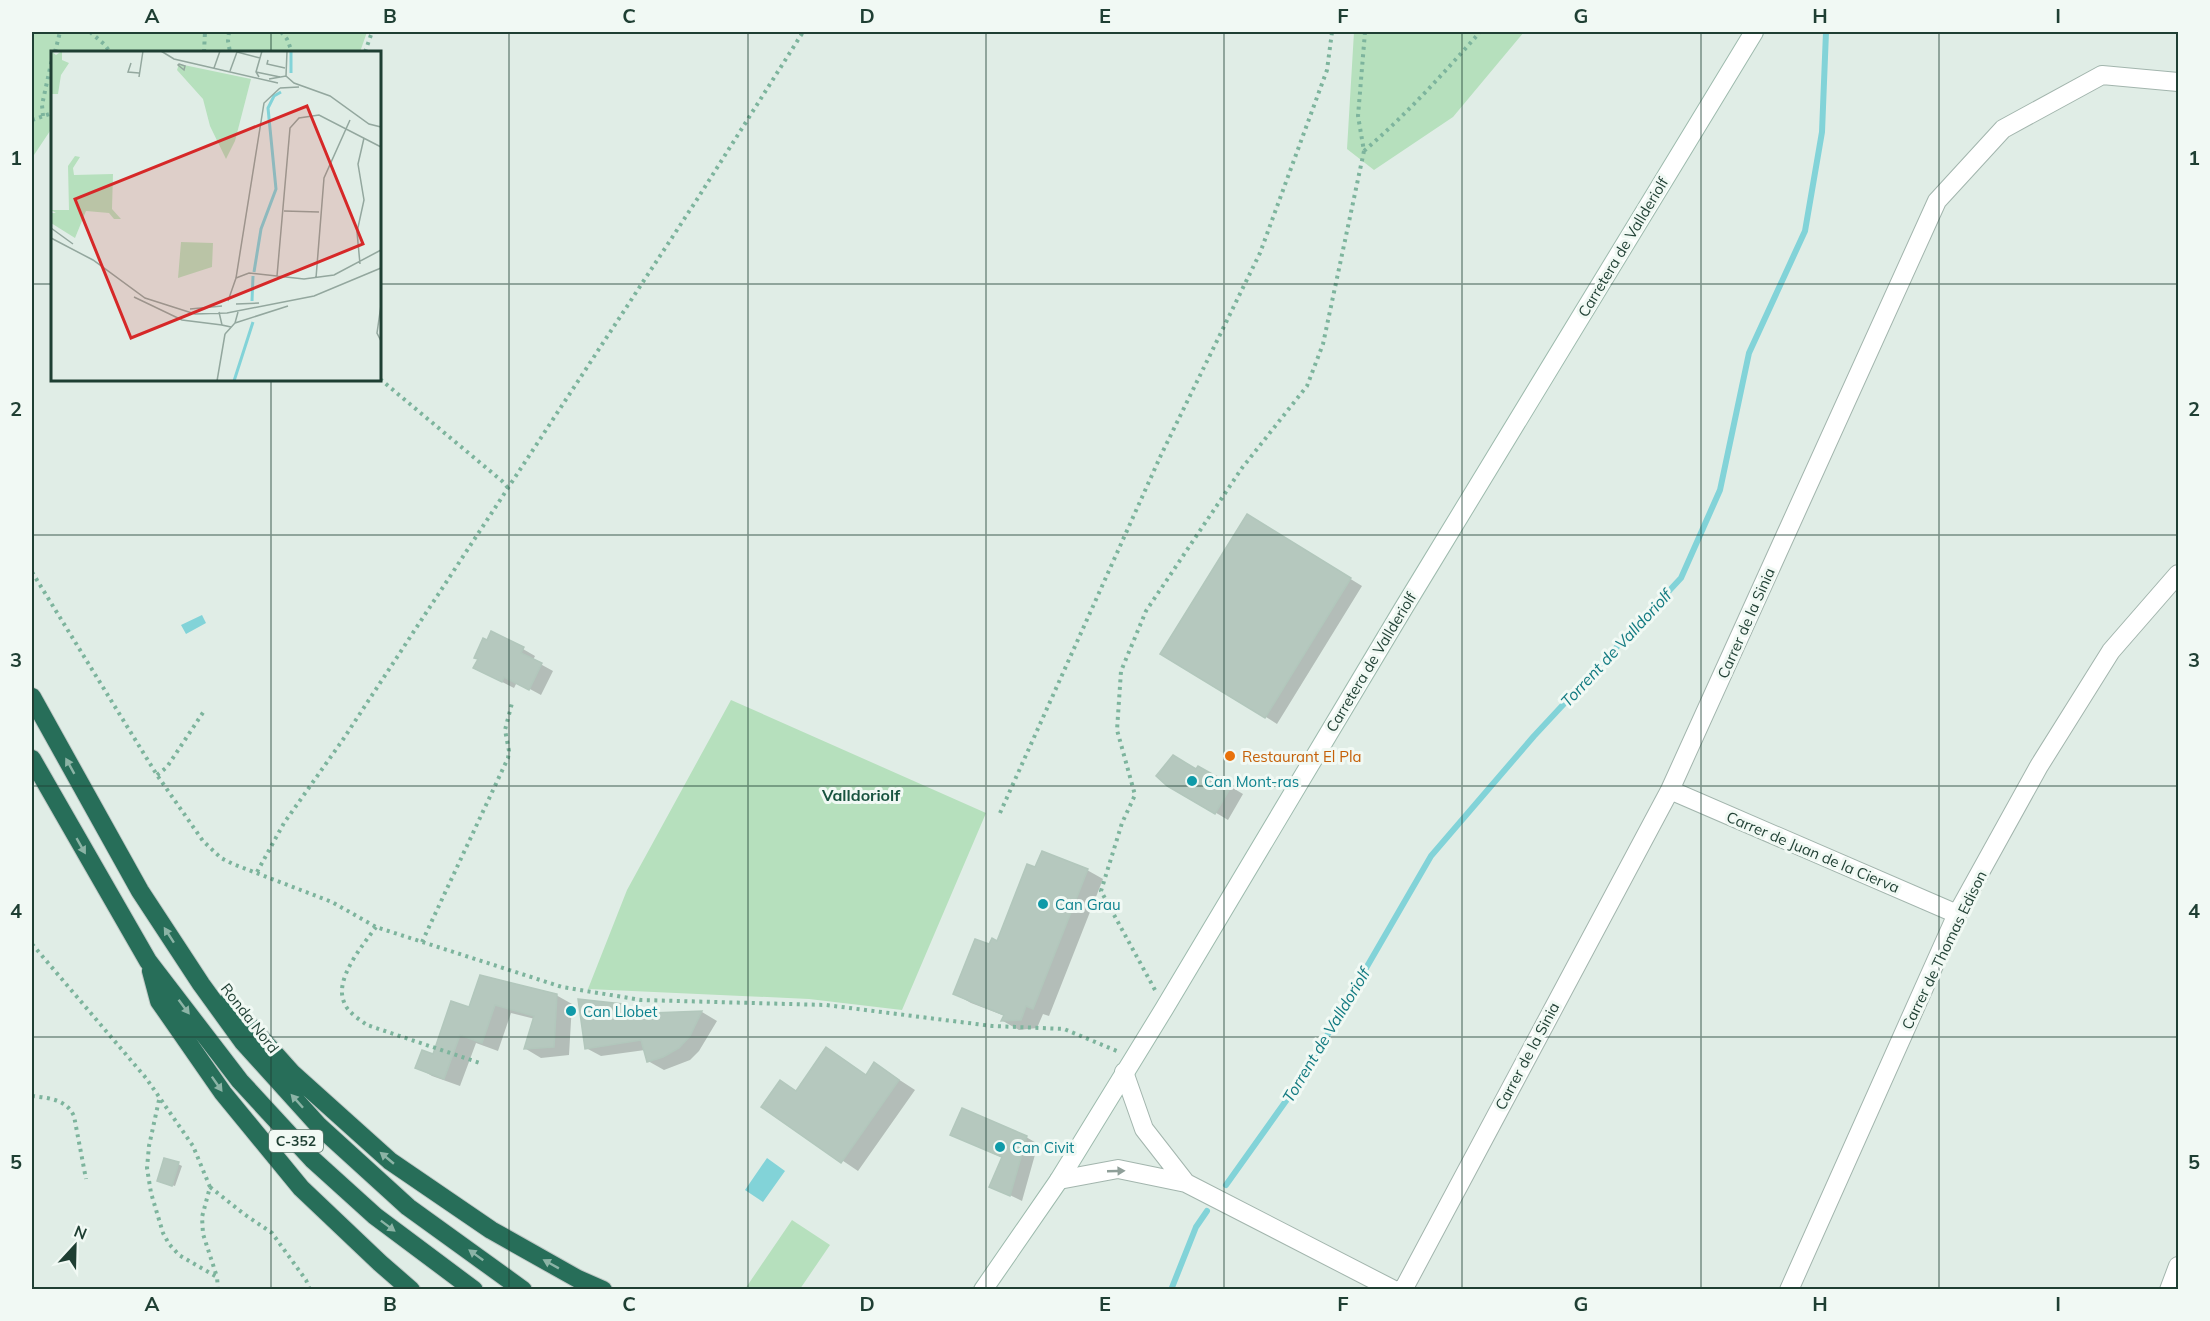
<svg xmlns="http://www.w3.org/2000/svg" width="2210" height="1321" viewBox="0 0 2210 1321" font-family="Mulish,sans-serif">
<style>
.green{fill:#b6e0bd}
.water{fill:#82d3d8}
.shadow{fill:#0003}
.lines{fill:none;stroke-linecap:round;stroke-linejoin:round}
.stream{stroke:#82d3d8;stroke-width:6}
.building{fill:#b5c8be;stroke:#b2c7bc;stroke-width:1.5}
.street-casing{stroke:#a2b5ad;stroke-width:20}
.secondary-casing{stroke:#9dbaad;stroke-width:20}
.highway-casing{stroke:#c0c9c6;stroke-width:20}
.path{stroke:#7db49d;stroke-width:4;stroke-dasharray:3 4.5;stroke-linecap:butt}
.street{stroke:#fff;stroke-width:18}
.secondary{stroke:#fff;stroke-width:18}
.highway{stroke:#276e59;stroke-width:18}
.oneway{fill:#8cb4a6}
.oneway2{fill:#8f9f99}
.grid{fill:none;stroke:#1f3f33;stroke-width:1.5;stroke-opacity:0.55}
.food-dot{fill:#e8710a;stroke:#f1f9f4;stroke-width:2}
.culture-dot{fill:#0f9aa8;stroke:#f1f9f4;stroke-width:2}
.labels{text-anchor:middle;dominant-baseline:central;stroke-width:6;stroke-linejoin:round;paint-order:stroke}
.shield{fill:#f1f9f4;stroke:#5e776d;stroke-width:1.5}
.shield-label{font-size:14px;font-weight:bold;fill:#1f3f33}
.street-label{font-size:15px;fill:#1f3f33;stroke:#f1f9f4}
.food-label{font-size:15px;fill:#c56008;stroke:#f1f9f4;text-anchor:start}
.culture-label{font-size:15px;fill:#0d838f;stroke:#f1f9f4;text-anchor:start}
.water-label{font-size:16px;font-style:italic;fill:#127a81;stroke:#f1f9f4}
.neighbourhood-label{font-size:16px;font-weight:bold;fill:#18533f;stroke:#f1f9f4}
.inset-river{fill:none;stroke:#82d3d8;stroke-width:3}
.inset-road{fill:none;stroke:#93a79e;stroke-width:1.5}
.view{fill:#d62828;fill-opacity:0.15;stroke:#d62828;stroke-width:3}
.inset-edge{fill:none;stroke:#1f3f33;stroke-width:3}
.neatline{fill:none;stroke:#1f3f33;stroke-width:2}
.grid-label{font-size:20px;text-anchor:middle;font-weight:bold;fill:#1f3f33}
</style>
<rect width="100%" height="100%" fill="#e0ede6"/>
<path class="green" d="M32 32H367L360 52H52V130L50 131 32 158Z
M1354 32H1524L1453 117 1374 170 1347 149Z
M731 700 986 813 902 1010 809 999 588 989 627 890Z
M792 1220 830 1245 800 1289H745Z"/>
<path class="water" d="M202 615 206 623 186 634 181 625Z
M767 1158 785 1171 763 1202 745 1190Z"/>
<path class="shadow" d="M1259 523 1362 586 1277 724 1266 717Z
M523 649 535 656 533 660 553 671 541 695 517 682 514 688 487 674Z
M1199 768 1243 794 1228 820 1168 784 1197 771Z
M1036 869 1087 870 1103 879 1049 1016 1043 1014 1037 1028 1019 1030 1003 1021 1005 1016 971 1003 955 994 990 946 998 943Z
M556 995 572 1004 569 1055 541 1058 526 1049 535 1019 511 1013 498 1051 476 1043 460 1086 432 1076 417 1067 434 1056 470 1009Z
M623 1005 638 1015 702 1012 717 1021 699 1051 690 1060 664 1070 648 1061 645 1050 601 1056 586 1048Z
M827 1049 867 1076 875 1064 915 1090 858 1171 763 1107 797 1092Z
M952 1135 1026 1137 1038 1144 1022 1201 991 1186 1003 1158Z
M178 1164 182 1166 175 1186 162 1182Z"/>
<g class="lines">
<path class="stream" d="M1226 1185 1303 1077 1431 856 1534 736 1681 578 1720 490 1749 353 1805 231 1822 132 1826 32
M1171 1290 1196 1227 1207 1211"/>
</g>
<path class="building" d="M1247 514 1351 578 1265 718 1160 654Z
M491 631 524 647 521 653 542 663 529 690 504 677 502 682 473 668 478 659 474 658 483 638 487 640Z
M1173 755 1196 769 1198 766 1232 785 1215 814 1167 786 1156 776Z
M1042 851 1088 869 1033 1009 1026 1006 1021 1020 1001 1021 1004 1015 953 994 975 939 989 944 992 938 997 941 1027 864 1035 867Z
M480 975 557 994 554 1047 524 1049 534 1016 495 1005 482 1043 460 1035 444 1079 415 1068 422 1050 433 1054 451 1001 469 1007Z
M578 999 623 1004 625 1014 702 1011 690 1036 679 1048 663 1057 647 1062 641 1040 585 1049Z
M826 1047 866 1075 874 1062 899 1080 841 1163 761 1107 780 1080 796 1091Z
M962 1108 1027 1136 1010 1196 989 1187 1002 1157 950 1135Z
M164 1158 179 1162 172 1186 157 1181Z"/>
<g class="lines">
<defs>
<path id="street" d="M1670 790 1957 914
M1124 1072 1144 1129 1186 1183
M1059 1180 1118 1169 1186 1183 1394 1290
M1403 1290 1670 790 1937 201 2003 129 2102 75 2178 82
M1789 1290 1957 914 2039 766 2111 651 2178 574
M2169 1290 2178 1266"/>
<path id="secondary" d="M983 1290 1059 1180 1164 1009 1403 609 1754 32"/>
<path id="highway" d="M32 697 140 891 201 984 243 1042 319 1126 408 1207 523 1290
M32 759 148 961 240 1081 312 1159 375 1216 474 1290
M151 971 159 1001 223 1093 301 1188 380 1263 411 1290
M224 1004 250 1026 292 1073 390 1161 491 1230 578 1279 603 1290"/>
</defs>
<use href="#street" class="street-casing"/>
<use href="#secondary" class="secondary-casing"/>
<use href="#highway" class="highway-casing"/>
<path class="path" d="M90 32 104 44 110 52
M229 32 228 41 230 52
M281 32 287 39 292 52
M55 52 60 32
M204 52 205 32
M365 52 372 32
M43 116 42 105 52 59
M32 120 52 113
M1364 151C1406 115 1443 74 1480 32
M380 379 502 481 508 488
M32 572 157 775 203 841 221 858 233 864 332 902 376 927 562 987 641 1000 826 1005 992 1026 1064 1029 1117 1051
M157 775 167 767 204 711
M1000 813 1161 455 1260 253 1327 70 1332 32
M257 872 284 823 342 741 508 488 696 201 803 32
M376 927C363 945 334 979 344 1002 347 1012 359 1019 367 1025L480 1063
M422 942 508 758 509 751 505 730 512 703
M32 944 146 1078 193 1146 210 1187 202 1217 203 1234 217 1277
M1155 990 1101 891 1122 823 1135 795 1117 730 1121 671 1146 611 1242 468 1307 386 1323 344 1364 151 1358 116 1365 32
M32 1096C48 1098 66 1099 74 1116L86 1179
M159 1100 149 1146 147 1168 151 1193 163 1233 169 1244 179 1255 217 1277 218 1290
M210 1187 244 1214 272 1233 306 1280 310 1290"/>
<use href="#street" class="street"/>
<use href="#secondary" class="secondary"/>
<use href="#highway" class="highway"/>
</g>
<defs><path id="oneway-solid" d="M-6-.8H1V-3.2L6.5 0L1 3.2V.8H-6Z" transform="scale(1.5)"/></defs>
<g class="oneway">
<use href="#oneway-solid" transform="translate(70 766) rotate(-119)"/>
<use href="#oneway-solid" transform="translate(81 846) rotate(60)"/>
<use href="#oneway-solid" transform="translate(169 935) rotate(-123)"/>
<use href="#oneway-solid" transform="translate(184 1007) rotate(53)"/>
<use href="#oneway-solid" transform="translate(217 1084) rotate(55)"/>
<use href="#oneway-solid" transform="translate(297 1101) rotate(-132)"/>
<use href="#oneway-solid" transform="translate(387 1158) rotate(-140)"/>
<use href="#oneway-solid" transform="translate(388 1226) rotate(37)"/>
<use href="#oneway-solid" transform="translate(476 1255) rotate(-144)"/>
<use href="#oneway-solid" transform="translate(551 1264) rotate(-151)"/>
</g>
<use class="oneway2" href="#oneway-solid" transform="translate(1116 1171) rotate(-2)"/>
<path class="grid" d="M271 32V52M509 32V1290M748 32V1290M986 32V1290M1224 32V1290M1462 32V1290M1701 32V1290M1939 32V1290M32 284H52M380 284H2178M271 380V1290M32 535H2178M32 786H2178M32 1037H2178"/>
<circle class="food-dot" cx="1230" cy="756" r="6"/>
<g class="culture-dot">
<circle cx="1192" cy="781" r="6"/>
<circle cx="1043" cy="904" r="6"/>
<circle cx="571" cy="1011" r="6"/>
<circle cx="1000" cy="1147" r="6"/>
</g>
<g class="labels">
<rect class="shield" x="269" y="1130" width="54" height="22" rx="4.5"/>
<g class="shield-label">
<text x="296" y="1141">C-352</text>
</g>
<g class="street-label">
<text transform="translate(1623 247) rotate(-59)">Carretera de Vallderiolf</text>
<text transform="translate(1746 623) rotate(-66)">Carrer de la Sinia</text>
<text transform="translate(1371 662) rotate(-59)">Carretera de Vallderiolf</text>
<text transform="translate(1813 852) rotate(23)">Carrer de Juan de la Cierva</text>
<text transform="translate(1944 950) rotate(-64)">Carrer de Thomas Edison</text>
<text transform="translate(250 1018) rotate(52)">Ronda Nord</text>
<text transform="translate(1527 1056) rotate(-62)">Carrer de la Sinia</text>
</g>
<g class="food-label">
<text x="1242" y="756">Restaurant El Pla</text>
</g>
<g class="culture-label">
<text x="1204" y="781">Can Mont-ras</text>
<text x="1055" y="904">Can Grau</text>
<text x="583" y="1011">Can Llobet</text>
<text x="1012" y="1147">Can Civit</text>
</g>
<g class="water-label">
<text transform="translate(1616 648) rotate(-47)">Torrent de Valldoriolf</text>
<text transform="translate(1326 1035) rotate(-59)">Torrent de Valldoriolf</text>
</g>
<g class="neighbourhood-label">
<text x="861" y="795">Valldoriolf</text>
</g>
</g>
<g transform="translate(51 51)">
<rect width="330" height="330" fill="#e0ede6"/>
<path d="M0 0 5 4 11 0V9L18 12 10 24 7 43H0ZM128 13 200 28 184 90 175 108 159 75 152 48 126 19ZM24 105 29 106 22 117 23 124 62 123 61 158 70 168H63L58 162 35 160 24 187 0 172V162H5L0 159H18L17 115ZM130 191 162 192 161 216 127 227Z" fill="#b6e0bd"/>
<path class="inset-river" d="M240 22V0M203 221 210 178 225 138 217 57 223 45 230 41M201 250 202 225M183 330 202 271"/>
<path class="inset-road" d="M110 0 123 8 227 32M186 1 209 7M217 9 216 13 234 17M80 12 77 21 88 22M128 13 134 15 133 19 127 14ZM163 17 169 0M179 20 186 1M205 21 229 26M235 25 236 0M88 26 92 0M208 26 205 21 211 0M218 28 235 25 243 32 279 45 318 73 330 76M229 37 248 36M233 160 268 161M0 177 22 193M0 187 42 209 94 247 144 263 176 262 263 245 330 217M309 213 306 181 313 149 307 113 313 87M226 225 239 77 248 67 268 64 330 96M185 227 198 222 253 228 283 224 330 199M265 227 273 127 299 69M83 246 131 269 171 274M177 250 185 227 213 52 229 37M185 253 208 252M330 254 326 282 330 290M139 258 171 255M168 261 171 274 180 276M184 272 237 255M174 283 184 272 187 261M166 330 174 283"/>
<path class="view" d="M256 55 312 193 80 287 24 148Z"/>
<rect width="330" height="330" class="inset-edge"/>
</g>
<rect width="2210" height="1321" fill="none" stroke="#f1f9f4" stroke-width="66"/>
<g transform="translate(75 1246) rotate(22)" stroke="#f1f9f4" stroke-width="4.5" paint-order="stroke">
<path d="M0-4.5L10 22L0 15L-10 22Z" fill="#1f3f33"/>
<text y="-9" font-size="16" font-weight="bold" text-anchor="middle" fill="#1f3f33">N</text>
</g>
<rect x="33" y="33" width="2144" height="1255" class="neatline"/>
<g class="grid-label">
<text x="152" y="23">A</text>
<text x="390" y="23">B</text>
<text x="629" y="23">C</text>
<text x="867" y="23">D</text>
<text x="1105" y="23">E</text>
<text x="1343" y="23">F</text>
<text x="1581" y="23">G</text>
<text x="1820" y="23">H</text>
<text x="2058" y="23">I</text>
<text x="16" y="165">1</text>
<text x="2194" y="165">1</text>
<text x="16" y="416">2</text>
<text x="2194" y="416">2</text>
<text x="16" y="667">3</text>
<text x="2194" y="667">3</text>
<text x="16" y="918">4</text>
<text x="2194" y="918">4</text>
<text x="16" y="1169">5</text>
<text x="2194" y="1169">5</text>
<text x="152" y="1311">A</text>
<text x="390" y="1311">B</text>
<text x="629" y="1311">C</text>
<text x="867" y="1311">D</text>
<text x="1105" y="1311">E</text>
<text x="1343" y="1311">F</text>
<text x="1581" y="1311">G</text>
<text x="1820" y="1311">H</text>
<text x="2058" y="1311">I</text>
</g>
</svg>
